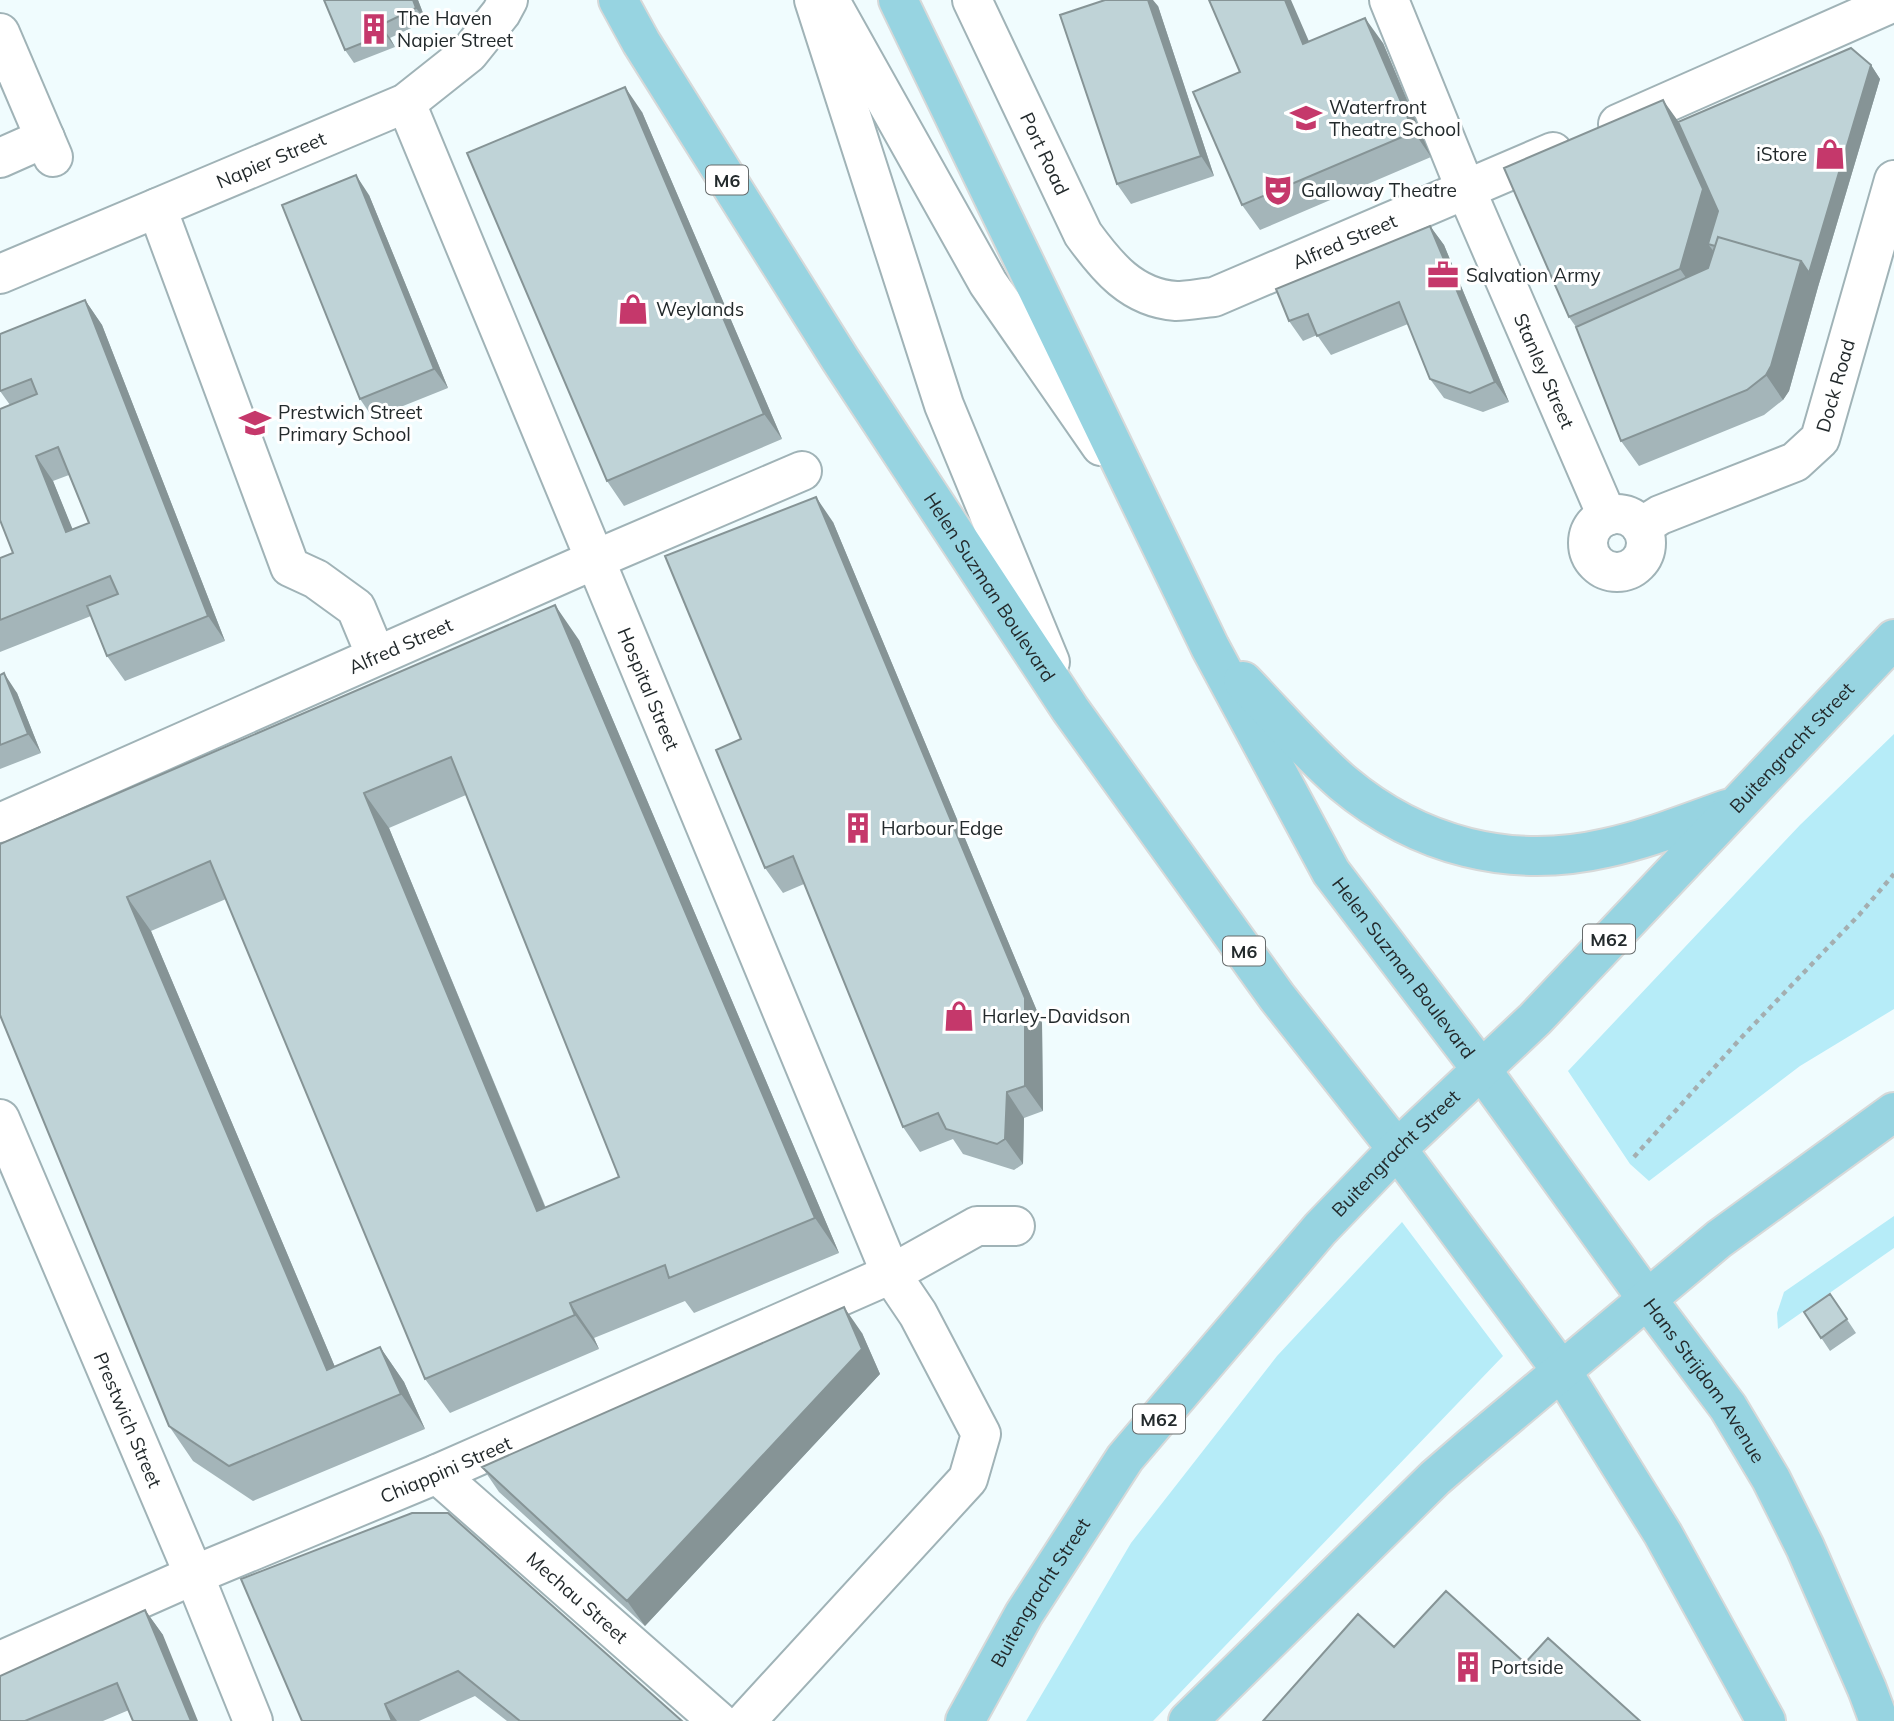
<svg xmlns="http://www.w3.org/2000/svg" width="1894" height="1721" viewBox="0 0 1894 1721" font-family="Mulish,sans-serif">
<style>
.green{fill:#b6ecf8}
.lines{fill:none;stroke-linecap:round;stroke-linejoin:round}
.minor-casing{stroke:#a0b3b7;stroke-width:42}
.major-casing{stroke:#d7d9d9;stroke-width:42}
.path{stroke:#a4aeb0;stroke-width:4.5;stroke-dasharray:5 5;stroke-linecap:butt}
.minor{stroke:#fff;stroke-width:38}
.major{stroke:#97d4e1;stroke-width:38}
.wall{fill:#a4b5b9;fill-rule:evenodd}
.shaded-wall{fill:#869496}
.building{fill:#bfd3d7;stroke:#869496;stroke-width:2;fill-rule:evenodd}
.labels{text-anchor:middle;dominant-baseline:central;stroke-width:6;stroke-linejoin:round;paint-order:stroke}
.shield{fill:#fff;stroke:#656a6b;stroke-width:2}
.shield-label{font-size:18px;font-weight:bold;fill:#232a2c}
.poi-label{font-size:19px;fill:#232a2c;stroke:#fff;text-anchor:start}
.street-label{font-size:19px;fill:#232a2c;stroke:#fff}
</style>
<rect width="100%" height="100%" fill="#f0fcfe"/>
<path class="green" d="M1894 734V1009L1800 1066 1649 1181 1630 1164 1568 1071 1800 825Z
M1894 1216V1248L1778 1329 1777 1313 1784 1292Z
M1402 1222 1503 1356 1153 1721H1026L1131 1543 1277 1356Z"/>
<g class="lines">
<defs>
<g id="minor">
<path d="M814 0 944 405 1050 662"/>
<path id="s1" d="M972 0 1083 234C1107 267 1132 298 1176 301 1188 301 1202 298 1214 297L1553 152"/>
<path id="s2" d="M1389 0 1466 190 1607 516"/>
<path d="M834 8 988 283 1101 446"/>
<path d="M0 33 53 157"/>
<path id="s3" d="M406 103 891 1274 918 1314 981 1434 968 1479 746 1721"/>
<path d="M1618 124 1894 2"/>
<path d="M0 158 45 138"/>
<path d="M157 208 290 567 316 579 356 608 376 656"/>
<path id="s4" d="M0 274 406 103 469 53 501 13 508 0"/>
<circle cx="1617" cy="543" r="29"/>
<path id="s5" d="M1641 527 1660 515 1795 462 1820 439 1894 180"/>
<path id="s6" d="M0 823 594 560 802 471"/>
<path id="s7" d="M0 1119 194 1575 253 1721"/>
<path id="s8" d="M437 1474 718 1721"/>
<path id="s9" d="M0 1661 194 1575 437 1474 891 1274 977 1226H1015"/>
</g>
<g id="major">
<path id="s10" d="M618 0 641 42 840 359 1070 709 1277 997 1397 1149 1561 1370 1663 1534 1766 1721"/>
<path id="s11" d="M898 0 1210 647 1331 872 1481 1069 1647 1299 1728 1407 1771 1479 1805 1547 1867 1689 1879 1721"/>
<path d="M1243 681C1276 715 1307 752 1343 783 1418 846 1511 870 1606 848 1648 839 1687 823 1727 809"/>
<path id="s12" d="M965 1721 1024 1614 1125 1458 1320 1229 1397 1149 1535 1019 1894 639"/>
<path d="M1188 1721 1435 1478 1472 1446 1719 1239 1894 1112"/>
</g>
</defs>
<use href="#minor" class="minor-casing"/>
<use href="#major" class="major-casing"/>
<path class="path" d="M1634 1157 1740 1039 1859 915 1894 874"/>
<use href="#minor" class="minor"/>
<use href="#major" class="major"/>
</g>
<path class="wall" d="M324 0H418L426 21 390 38 395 47 354 63 345 50Z
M1158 6 1214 176 1131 204 1117 184Z
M1309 42 1383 43 1431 157 1260 230 1242 205Z
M1871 65 1880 79 1818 287 1789 391 1783 400 1764 415 1639 466 1621 441 1576 327 1569 317 1678 122Z
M642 112 782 439 624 506 607 481Z
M369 195 448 388 373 418 360 399Z
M1430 226 1444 245 1509 402 1483 412 1444 398 1430 379 1408 324 1331 355 1317 335 1303 341 1289 321Z
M85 300 102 325 225 641 125 681 107 656 91 616 0 652V558L13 553 10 405 0 391ZM69 475 89 523 72 529 53 481Z
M833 522 1042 1023 1043 1111 1024 1118 1023 1164 1014 1170 963 1154 953 1139 920 1152 903 1127 804 884 783 893 765 868 741 739Z
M579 640 839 1253 694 1313 685 1301 594 1338 599 1349 450 1413 425 1379 226 899 151 931 335 1367 380 1347 404 1382 425 1429 253 1501 193 1461 169 1426 0 844ZM466 795 619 1177 546 1208 389 828Z
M0 675 17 693 41 753 0 769Z
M1830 1294 1856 1333 1830 1351 1804 1312Z
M862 1333 880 1374 645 1626 499 1492 482 1467Z
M241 1579 682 1721H507L475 1696 419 1721H302Z
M145 1610 163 1635 129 1710 103 1721H0Z"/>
<path class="shaded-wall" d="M413 0H418L426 21 416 8Z
M1148 0H1153L1158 6 1214 176 1201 156Z
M1285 0H1291L1321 69 1303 44Z
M1365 18 1383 43 1431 157 1414 132Z
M381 25 390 38 395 47 385 34Z
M1871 65 1880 79 1818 287 1789 391 1783 400 1766 375 1801 261Z
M625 87 642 112 782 439 764 414Z
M1663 100 1688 135 1727 224 1708 244 1718 257 1704 304 1680 269Z
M356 175 369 195 448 388 434 369Z
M1430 226 1444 245 1509 402 1495 382Z
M85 300 102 325 225 641 208 616Z
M36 456 53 481 84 557 66 532Z
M816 497 833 522 1042 1023 1043 1111 1025 1086Z
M555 605 579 640 839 1253 815 1218Z
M4 673 17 693 41 753 28 734Z
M364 793 389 828 561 1246 537 1211Z
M127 897 151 931 351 1405 327 1370Z
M1007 1092 1024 1118 1023 1164 1005 1139Z
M570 1303 594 1338 599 1349 575 1315Z
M844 1307 862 1333 880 1374 645 1626 627 1601Z
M380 1347 404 1382 425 1429 401 1394Z
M145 1610 163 1635 198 1721H191Z
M385 1704 397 1721H392Z"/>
<path class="building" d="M324 0H413L416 8 381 25 385 34 345 50Z
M1105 0H1148L1201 156 1117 184 1060 15Z
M1209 0H1285L1303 44 1365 18 1414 132 1242 205 1193 92 1240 72Z
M1851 48 1871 65 1809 273 1801 261 1718 237 1715 246 1708 244 1718 211 1678 122Z
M625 87 764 414 607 481 467 153Z
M1663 100 1703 189 1680 269 1569 317 1504 168Z
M356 175 434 369 360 399 282 205Z
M1430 226 1495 382 1470 393 1430 379 1399 302 1317 336 1308 314 1289 321 1276 289Z
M1718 237 1801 261 1771 366 1766 375 1747 390 1621 441 1576 327 1708 268Z
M85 300 208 616 107 656 87 606 118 594 110 576 0 620V558L13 553 0 520V409L37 394 31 379 0 391V334ZM58 447 89 523 66 532 36 456Z
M816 497 1025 998V1086L1007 1092 1005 1139 997 1144 946 1129 938 1113 903 1127 793 856 765 868 716 750 741 739 665 556Z
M555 605 815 1218 669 1278 665 1265 570 1303 575 1315 425 1379 210 861 127 897 327 1370 380 1347 401 1394 229 1466 169 1426 0 1015V844ZM451 757 619 1177 537 1211 364 793Z
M4 673 28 734 0 745V675Z
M1830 1294 1847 1319 1821 1338 1804 1312Z
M844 1307 862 1349 627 1601 482 1467Z
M412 1513H448L682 1721H520L458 1671 385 1704 392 1721H302L241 1579Z
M1446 1591 1525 1663 1548 1638 1640 1721H1263L1358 1614 1394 1647Z
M145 1610 191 1721H133L117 1683 25 1721H0V1676Z"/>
<defs>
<symbol id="building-bare" viewBox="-9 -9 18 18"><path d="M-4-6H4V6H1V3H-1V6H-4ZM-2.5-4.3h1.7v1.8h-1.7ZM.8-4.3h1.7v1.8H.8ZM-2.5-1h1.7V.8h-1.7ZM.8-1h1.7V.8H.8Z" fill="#c5386b" stroke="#fff" stroke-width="2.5" paint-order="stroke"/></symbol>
<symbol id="university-bare" viewBox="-9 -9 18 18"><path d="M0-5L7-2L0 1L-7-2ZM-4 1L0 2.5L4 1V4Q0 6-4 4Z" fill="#c5386b" stroke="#fff" stroke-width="2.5" paint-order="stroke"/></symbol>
<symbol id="shop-bare" viewBox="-9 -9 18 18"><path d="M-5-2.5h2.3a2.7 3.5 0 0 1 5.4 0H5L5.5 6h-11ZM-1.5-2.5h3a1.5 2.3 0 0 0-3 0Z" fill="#c5386b" stroke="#fff" stroke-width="2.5" paint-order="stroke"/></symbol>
<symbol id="theatre-bare" viewBox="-9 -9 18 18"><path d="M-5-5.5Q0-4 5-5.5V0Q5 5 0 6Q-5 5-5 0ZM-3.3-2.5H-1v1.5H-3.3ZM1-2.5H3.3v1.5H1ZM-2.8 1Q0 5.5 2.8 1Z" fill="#c5386b" stroke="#fff" stroke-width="2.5" paint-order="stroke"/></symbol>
<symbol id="office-bare" viewBox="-9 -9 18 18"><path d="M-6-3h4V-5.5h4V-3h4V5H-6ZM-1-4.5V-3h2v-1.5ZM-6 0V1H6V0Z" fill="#c5386b" stroke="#fff" stroke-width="2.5" paint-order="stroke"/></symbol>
<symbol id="school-bare" viewBox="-9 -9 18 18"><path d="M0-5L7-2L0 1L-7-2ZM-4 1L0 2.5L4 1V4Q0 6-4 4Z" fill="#c5386b" stroke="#fff" stroke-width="2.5" paint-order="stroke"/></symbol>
</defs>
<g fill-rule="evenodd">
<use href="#building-bare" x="352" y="7" width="44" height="44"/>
<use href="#university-bare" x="1284" y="96" width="44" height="44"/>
<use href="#shop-bare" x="1808" y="132" width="44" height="44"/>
<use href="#theatre-bare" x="1256" y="168" width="44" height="44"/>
<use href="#office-bare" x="1421" y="253" width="44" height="44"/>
<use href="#shop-bare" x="611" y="287" width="44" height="44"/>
<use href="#school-bare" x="233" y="401" width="44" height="44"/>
<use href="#building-bare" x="836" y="806" width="44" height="44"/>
<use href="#shop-bare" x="937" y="994" width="44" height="44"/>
<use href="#building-bare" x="1446" y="1645" width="44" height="44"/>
</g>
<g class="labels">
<g class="shield">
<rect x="706" y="165.5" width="42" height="29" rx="5"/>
<rect x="1583" y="924.5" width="52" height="29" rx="5"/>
<rect x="1223" y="936.5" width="42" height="29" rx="5"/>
<rect x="1133" y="1404.5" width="52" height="29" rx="5"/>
</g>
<g class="shield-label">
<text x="727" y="180">M6</text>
<text x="1609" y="939">M62</text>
<text x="1244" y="951">M6</text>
<text x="1159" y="1419">M62</text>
</g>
<g class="poi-label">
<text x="397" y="18">The Haven<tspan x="397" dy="22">Napier Street</tspan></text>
<text x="1329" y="107">Waterfront<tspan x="1329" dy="22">Theatre School</tspan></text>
<text x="1807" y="154" text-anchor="end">iStore</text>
<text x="1301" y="190">Galloway Theatre</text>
<text x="1466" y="275">Salvation Army</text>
<text x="656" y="309">Weylands</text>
<text x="278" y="412">Prestwich Street<tspan x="278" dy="22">Primary School</tspan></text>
<text x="881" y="828">Harbour Edge</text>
<text x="982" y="1016">Harley-Davidson</text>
<text x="1491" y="1667">Portside</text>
</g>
<g class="street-label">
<text stroke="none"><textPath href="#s1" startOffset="170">Port Road</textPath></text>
<text stroke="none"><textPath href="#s4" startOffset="294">Napier Street</textPath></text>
<text stroke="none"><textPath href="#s1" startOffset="558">Alfred Street</textPath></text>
<text stroke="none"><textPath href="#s2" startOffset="402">Stanley Street</textPath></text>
<text stroke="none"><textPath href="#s5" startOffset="257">Dock Road</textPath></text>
<text stroke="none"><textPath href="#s10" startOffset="695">Helen Suzman Boulevard</textPath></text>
<text stroke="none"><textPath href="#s6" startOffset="438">Alfred Street</textPath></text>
<text stroke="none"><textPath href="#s3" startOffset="634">Hospital Street</textPath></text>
<text stroke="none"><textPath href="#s12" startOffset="1283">Buitengracht Street</textPath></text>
<text stroke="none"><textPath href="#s11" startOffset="1094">Helen Suzman Boulevard</textPath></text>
<text stroke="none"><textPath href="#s12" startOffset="716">Buitengracht Street</textPath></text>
<text stroke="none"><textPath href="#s11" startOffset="1605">Hans Strijdom Avenue</textPath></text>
<text stroke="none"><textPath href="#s7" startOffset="327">Prestwich Street</textPath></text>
<text stroke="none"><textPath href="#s9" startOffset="485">Chiappini Street</textPath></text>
<text stroke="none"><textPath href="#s12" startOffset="149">Buitengracht Street</textPath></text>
<text stroke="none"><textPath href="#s8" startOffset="187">Mechau Street</textPath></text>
</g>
</g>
</svg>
